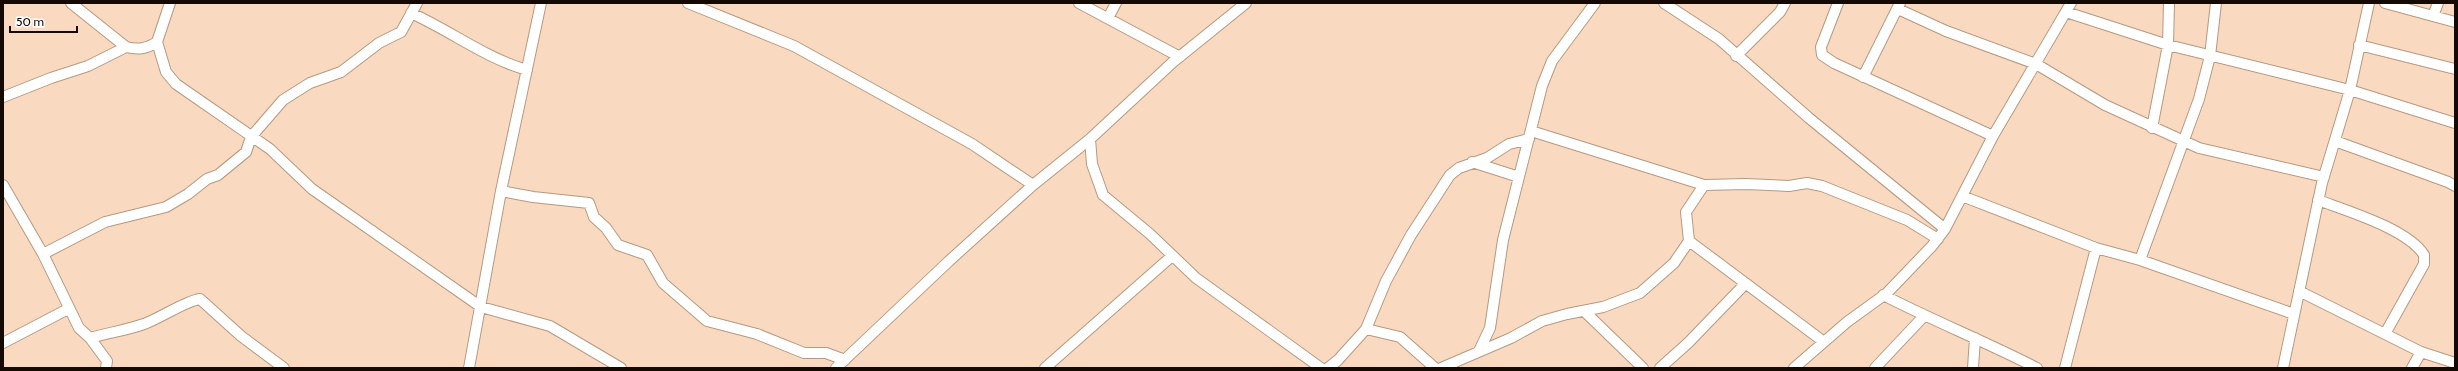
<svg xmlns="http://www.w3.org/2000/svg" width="2458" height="371" viewBox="0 0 2458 371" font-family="Cabin,sans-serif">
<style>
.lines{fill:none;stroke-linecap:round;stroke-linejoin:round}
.street-casing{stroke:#b69980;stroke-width:12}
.street{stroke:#fff;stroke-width:10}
</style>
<rect width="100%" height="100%" fill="#f9dac0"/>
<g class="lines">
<defs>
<path id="street" d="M71 3 126 47C138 50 146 49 157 42L170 3
M688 3 794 46 972 144 1033 185
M1079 3 1180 57
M1664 3 1719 39 1809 118 1945 229
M1838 3 1821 47 1822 55 1834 63 1993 136
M2385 3 2455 22
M1898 9 1946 31 2036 64 2105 105 2199 148 2324 177
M2066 12 2168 45 2350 90 2455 123
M411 13C451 31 485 58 527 70
M2433 16 2438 3
M1108 18 1116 3
M157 42 166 72 176 84 270 149 312 189 481 307 550 326 621 368
M2359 45 2455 69
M1736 56 1780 12 1785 3
M1863 77 1900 3
M3 97 51 78 88 66 126 47
M2152 128 2168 45 2169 3
M1531 131 1704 185 1746 184 1789 186 1807 183 1822 186 1907 220 1938 239
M1090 139 1092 164 1103 195 1150 234 1196 278 1321 368
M2335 141 2448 182 2455 186
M1472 162 1519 177
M3 185 43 254 79 328 90 338 107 361 106 368
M1704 185 1686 212 1689 241 1824 342
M501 191 533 197 589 203 594 217 606 228 618 245 647 255 663 283 707 321 757 334 804 353H826L845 360
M1962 196 2096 248 2140 260 2294 314
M2318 200C2347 211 2408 229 2424 255V264L2386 332
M43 254 105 222 166 207 188 194 207 179 218 175 246 152 251 137 283 100 310 83 341 72 379 43 401 32 417 3
M2140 260 2199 99 2210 56 2216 3
M2299 291 2421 352 2455 363
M1883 295C1934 321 1986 342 2037 368
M1584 311 1643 368
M1366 329 1400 337 1435 368
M90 338C108 333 127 330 144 324 161 318 185 301 200 299L241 336 284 368
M3 343 68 309
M1479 351 1490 328 1503 240 1542 86 1552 61 1595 3
M469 368 501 191 541 3
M836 368 949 261 1033 185 1090 139 1173 62 1246 3
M1045 368 1172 256
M1328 368 1338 360 1366 329 1386 281 1411 235 1450 175 1459 168 1487 158 1509 144 1529 139
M1441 368 1511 338 1542 321 1567 314 1603 307 1640 293 1674 263 1689 241
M1660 368 1688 343 1745 284
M1794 368 1847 322 1887 293 1932 246 1945 229 1993 136 2071 3
M1875 368 1924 316
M1973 368 1975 338
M2065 368 2096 248
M2283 368 2322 183 2350 90 2369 3
M2412 368 2421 352"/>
</defs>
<use href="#street" class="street-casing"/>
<use href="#street" class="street"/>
</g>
<rect width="2458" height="371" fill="none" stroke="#140a03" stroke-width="8"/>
<path d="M10 26v6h67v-6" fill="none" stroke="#140a03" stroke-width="2"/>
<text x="16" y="26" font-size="12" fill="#140a03" stroke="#ffffff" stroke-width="3" paint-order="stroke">50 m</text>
</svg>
